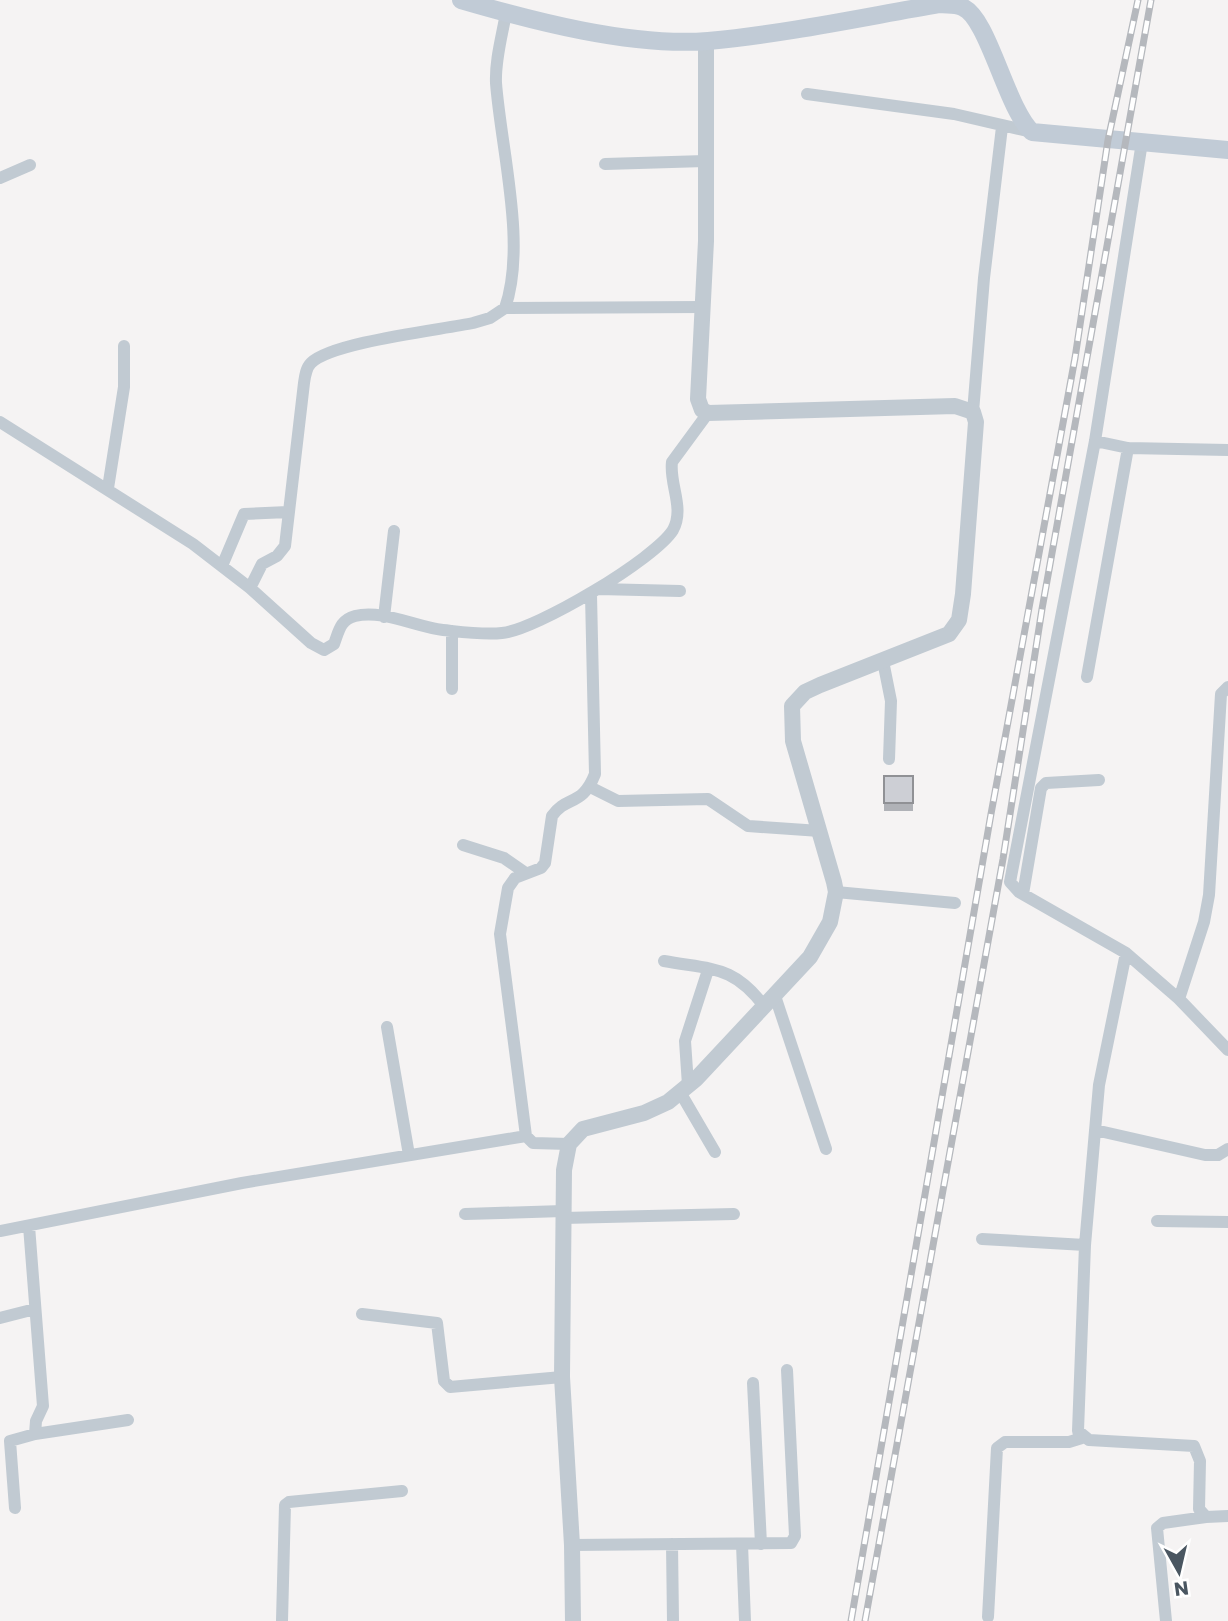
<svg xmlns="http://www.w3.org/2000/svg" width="1228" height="1621" viewBox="0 0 1228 1621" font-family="Poppins,sans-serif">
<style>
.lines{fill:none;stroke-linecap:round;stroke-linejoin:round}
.minor{stroke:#c1cad2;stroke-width:12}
.tertiary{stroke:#c1cad2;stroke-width:16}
.secondary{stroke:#c1cbd6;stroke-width:18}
.rail-casing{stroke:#b5b8bd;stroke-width:7}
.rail{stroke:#fff;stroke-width:4.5;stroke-dasharray:13;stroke-linecap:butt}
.wall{fill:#b0b2b7}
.building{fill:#cdcfd5;stroke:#909195;stroke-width:2}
</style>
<rect width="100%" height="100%" fill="#f5f3f3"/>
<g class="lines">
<path class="minor" d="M807 94 954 114 1032 132
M1142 142 1095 441 1010 882 1019 892 1126 953 1179 999 1228 1050
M605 164 705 161
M0 178 30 165
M505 308 703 307
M973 412 984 278 1002 127
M0 422 193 544 250 588 311 643 324 650 334 644C339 631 340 620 355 616 382 609 416 627 443 630 462 632 483 635 502 633 536 630 655 559 673 530 685 508 669 484 672 462L708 413
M1095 441 1128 448 1228 450
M108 488 124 387V346
M222 566 244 514 288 512
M250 588 262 564 277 556 285 546 304 383C305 376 306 368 311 363 332 342 440 330 473 323L490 318 505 308C527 245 501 149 496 83 495 60 502 36 506 13
M599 589 680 591
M384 617 394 531
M883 661 891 701 889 759
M1087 677 1128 448
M452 689V631
M590 787 618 801 708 799 748 826 820 831
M463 845 504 858 524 872
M836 892 955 903
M1023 894 1041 788 1046 783 1099 780
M1126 953 1099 1085 1085 1245 1078 1431 1089 1440 1194 1446 1200 1461 1199 1509 1206 1517 1228 1516
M664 961C713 970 733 965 765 1007
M775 996 826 1149
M1179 999 1204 922 1209 895 1221 694 1228 687
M387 1027 409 1155
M688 1085 685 1041 708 970
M680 1092 715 1152
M1095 1130 1205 1155H1218L1228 1149
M569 1144 533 1143 526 1136 500 934 508 888 515 878 541 868 545 863 552 816C567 795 582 807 595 774L591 595
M465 1214 563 1211
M563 1218 734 1214
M1157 1221 1228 1222
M0 1231 242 1183 526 1136
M982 1239 1085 1245
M362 1314 437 1323 444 1381 450 1387 562 1377
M0 1318 35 1309
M753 1383 761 1544
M35 1434 128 1420
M15 1508 10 1441 35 1434 36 1421 43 1406 29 1226
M672 1544 673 1621
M742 1544 745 1621
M572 1545 791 1543 795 1536 787 1370
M988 1617 997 1448 1005 1442H1069L1082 1438
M282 1621 285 1505 289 1502 402 1491
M1166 1621 1157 1528 1163 1523 1206 1517"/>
<path class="tertiary" d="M573 1621 572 1545 562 1377 564 1170 569 1144 583 1129 644 1113 668 1102 696 1079 810 957 830 922 836 892 834 882 793 741 792 706 805 692 820 685 949 634 959 620 963 594 976 422 973 412 955 406 708 413 702 410 698 399 706 241V41"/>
<path class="secondary" d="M461 0C533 21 631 47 708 41 785 34 864 17 940 4 947 5 956 4 962 7 988 16 1006 108 1032 132L1228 150"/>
<defs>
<path id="rail" d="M851 1621 991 814 1075 358 1108 140 1138 0
M865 1621 1003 859 1042 609 1151 0"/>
</defs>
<use href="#rail" class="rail-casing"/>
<use href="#rail" class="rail"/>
</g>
<path class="wall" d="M884 776H913V811H884Z"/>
<path class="building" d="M884 776H913V803H884Z"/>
<g transform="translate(1179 1572) rotate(172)" stroke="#ffffff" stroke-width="5" paint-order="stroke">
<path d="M0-5L12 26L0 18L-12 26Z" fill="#4a5661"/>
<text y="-10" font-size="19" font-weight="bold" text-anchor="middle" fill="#4a5661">N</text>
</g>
</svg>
